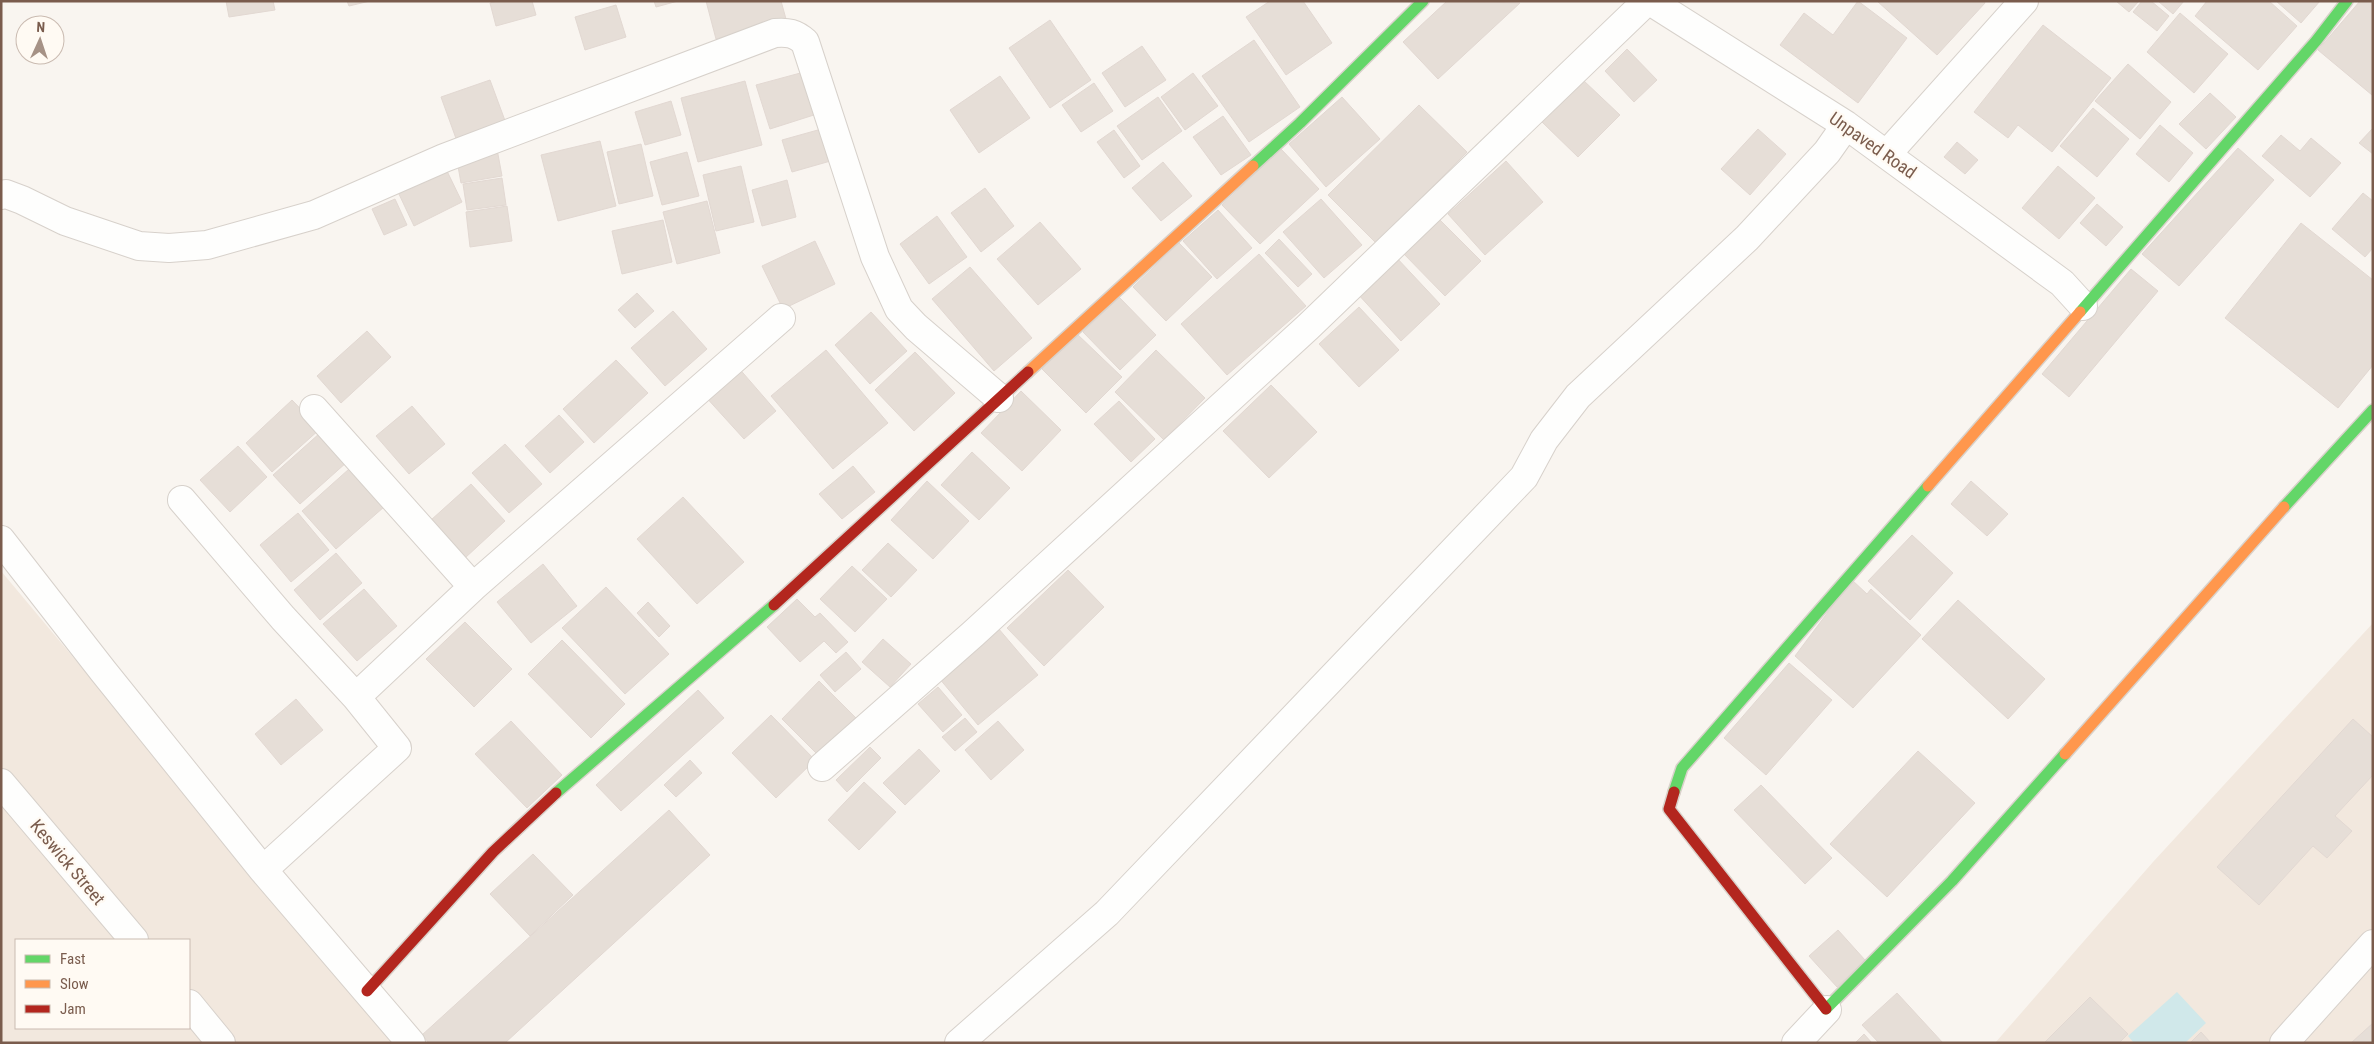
<svg xmlns="http://www.w3.org/2000/svg" width="2374" height="1044" viewBox="0 0 2374 1044" font-family="'Roboto Condensed',sans-serif">
<style>
.residential{fill:#f2e8de;fill-rule:evenodd}
.water{fill:#d0e8ea}
.building{fill:#e6ded7;stroke:#e2d8d2}
.lines{fill:none;stroke-linecap:round;stroke-linejoin:round}
.street-casing{stroke:#d7d1cb;stroke-width:30}
.fast-casing{stroke:#d9d2cb;stroke-width:14}
.slow-casing{stroke:#d9d2cb;stroke-width:14}
.jam-casing{stroke:#d9d2cb;stroke-width:14}
.street{stroke:#fefefd;stroke-width:28}
.fast{stroke:#63d668;stroke-width:11}
.slow{stroke:#ff974d;stroke-width:11}
.jam{stroke:#b3261e;stroke-width:11}
.labels{text-anchor:middle;dominant-baseline:central;stroke-width:4.5;stroke-linejoin:round;paint-order:stroke}
.street-label{font-size:18px;fill:#7a5c4d;stroke:#fffaf3}
</style>
<rect width="100%" height="100%" fill="#f9f5f0"/>
<path class="residential" d="M1 571 396 1043H1ZM16 940H189V1028H16Z
M2373 623V1043H1995L2153 862Z"/>
<path class="water" d="M2177 992 2206 1023 2185 1043H2134L2128 1036Z"/>
<path class="building" d="M226 1H273L275 10 229 17Z
M347 1H370L349 6Z
M497 1H532L536 15 496 26 490 3Z
M654 1H678L656 7Z
M706 1H781L786 19 716 39Z
M1270 1H1303L1332 43 1286 75 1246 17Z
M1447 1 1520 3 1438 79 1403 42Z
M1858 1 1907 38 1858 103 1780 45 1804 13 1833 35Z
M1877 1H1984L1985 3 1937 55Z
M2116 1H2139L2129 12Z
M2142 1H2151L2169 16 2157 31 2133 12Z
M2158 1H2184L2173 14Z
M2207 1H2269L2297 26 2258 70 2195 16Z
M2276 1H2320L2301 23Z
M2360 1H2373L2372 95 2318 50Z
M616 5 626 37 585 50 575 17Z
M2180 13 2228 54 2194 93 2147 52Z
M1050 20 1091 80 1050 108 1009 48Z
M2043 25 2111 78 2052 152 2018 125 2008 138 1974 112Z
M1254 40 1300 107 1249 142 1202 76Z
M1142 46 1166 80 1125 107 1102 73Z
M1627 49 1657 80 1634 102 1605 71Z
M2128 64 2171 102 2140 139 2095 101Z
M804 72 817 114 770 129 756 85Z
M1193 73 1218 106 1185 130 1161 97Z
M1000 76 1030 118 979 153 950 110Z
M490 80 507 126 458 144 441 97Z
M1583 80 1620 115 1578 157 1542 122Z
M745 81 762 145 698 162 681 98Z
M1094 83 1113 111 1081 132 1062 105Z
M2210 93 2236 117 2206 149 2179 124Z
M1158 97 1182 131 1142 160 1117 126Z
M1342 97 1380 139 1326 187 1289 144Z
M671 101 681 135 645 145 635 112Z
M1419 105 1467 152 1376 243 1328 195Z
M2093 108 2129 139 2097 177 2060 146Z
M1223 116 1251 155 1221 175 1193 137Z
M2160 125 2193 153 2169 182 2136 154Z
M825 128 834 160 792 172 782 140Z
M2373 128V154L2359 143Z
M1758 129 1786 154 1750 195 1721 169Z
M1114 130 1140 166 1124 178 1097 142Z
M2281 135 2300 151 2311 138 2341 163 2310 197 2262 156Z
M600 141 616 206 558 221 541 155Z
M1957 142 1978 160 1965 174 1944 157Z
M641 144 653 196 619 204 607 152Z
M2238 148 2274 180 2179 286 2142 254Z
M497 149 502 176 461 183 456 155Z
M1281 149 1319 189 1260 244 1222 205Z
M687 152 699 196 662 205 650 162Z
M1506 161 1543 202 1485 255 1448 214Z
M1163 162 1192 196 1161 221 1132 188Z
M741 166 754 222 716 231 703 175Z
M2058 166 2095 198 2059 239 2022 208Z
M446 169 462 202 414 226 398 192Z
M502 178 506 205 467 210 463 184Z
M787 180 796 217 762 226 752 190Z
M985 188 1014 226 981 252 951 213Z
M2363 193 2373 201V248L2365 257 2332 229Z
M395 199 407 225 384 235 372 209Z
M1321 199 1362 245 1324 278 1283 232Z
M707 201 720 253 677 264 663 212Z
M2097 204 2123 227 2106 246 2080 223Z
M507 206 512 241 470 247 466 212Z
M1218 210 1252 248 1217 279 1183 241Z
M937 216 967 257 929 284 900 244Z
M1437 217 1481 261 1445 296 1402 252Z
M663 220 672 262 622 274 612 231Z
M1040 222 1081 269 1038 305 997 259Z
M2301 223 2373 280V365L2338 408 2225 318Z
M1279 239 1312 274 1298 287 1265 253Z
M815 241 835 284 783 309 762 266Z
M1179 243 1212 277 1166 321 1133 287Z
M1259 254 1306 306 1227 375 1181 324Z
M1395 256 1440 304 1401 341 1356 292Z
M970 267 1032 338 994 371 932 299Z
M2131 269 2158 291 2069 397 2042 374Z
M637 293 654 311 635 328 618 310Z
M1119 297 1156 335 1120 370 1083 332Z
M1359 307 1399 350 1359 387 1319 344Z
M673 311 707 349 665 386 631 348Z
M871 312 907 351 870 384 835 345Z
M367 331 391 357 341 403 317 376Z
M1076 333 1122 377 1086 413 1042 369Z
M826 350 888 423 833 469 771 396Z
M1156 350 1205 398 1164 440 1115 392Z
M915 352 955 393 914 431 875 390Z
M616 360 648 393 594 443 563 409Z
M737 366 776 411 744 439 704 395Z
M1271 385 1317 432 1269 478 1223 431Z
M1021 391 1061 430 1022 471 981 433Z
M292 400 320 429 272 472 246 443Z
M1119 401 1155 439 1131 462 1094 424Z
M412 406 445 444 409 474 376 436Z
M559 415 584 442 550 473 525 446Z
M320 433 347 462 300 504 273 475Z
M505 444 542 484 509 513 472 473Z
M238 446 267 477 230 512 200 480Z
M972 452 1010 488 979 520 941 485Z
M853 466 875 492 842 519 819 494Z
M349 469 384 507 336 549 302 511Z
M927 481 969 521 933 559 891 520Z
M1971 481 2008 514 1987 536 1951 504Z
M471 484 505 521 465 558 431 520Z
M683 497 744 562 697 604 637 539Z
M298 513 329 550 291 582 260 545Z
M1912 535 1953 573 1910 620 1868 581Z
M888 543 917 570 891 597 862 570Z
M336 553 362 583 320 620 294 590Z
M543 564 577 606 531 643 497 602Z
M852 566 887 599 855 632 820 599Z
M1068 570 1104 607 1044 666 1007 628Z
M1852 580 1867 594 1871 589 1921 635 1853 708 1795 656Z
M606 587 669 654 625 694 562 628Z
M364 589 397 626 357 661 323 624Z
M797 599 815 617 820 613 848 642 836 653 824 641 800 662 767 627Z
M1958 600 2045 679 2008 719 1922 639Z
M648 602 670 626 659 637 637 613Z
M465 622 512 669 474 707 426 659Z
M998 628 1038 675 978 725 939 678Z
M883 639 911 664 890 687 862 662Z
M562 640 625 704 591 738 528 674Z
M846 652 861 669 835 692 820 675Z
M1789 663 1832 700 1766 775 1724 738Z
M819 681 857 719 819 756 782 719Z
M938 687 962 715 943 732 918 704Z
M698 690 724 718 621 811 596 785Z
M296 699 323 730 281 765 255 734Z
M771 715 815 760 776 798 732 753Z
M965 718 977 732 955 751 942 737Z
M2353 719 2373 737V775L2335 816 2352 831 2327 858 2313 846 2259 905 2217 867Z
M511 721 562 775 527 808 475 754Z
M998 721 1024 750 991 780 965 750Z
M870 747 881 758 847 792 836 780Z
M919 749 940 771 905 805 883 783Z
M1918 751 1975 803 1887 897 1830 844Z
M690 760 702 773 676 797 664 785Z
M864 782 896 812 859 850 828 820Z
M1761 785 1832 858 1805 884 1734 810Z
M669 810 710 855 505 1043H429L422 1035Z
M533 854 573 895 530 936 490 894Z
M1838 930 1865 960 1837 987 1809 956Z
M1897 993 1943 1043H1879L1862 1025Z
M2090 997 2128 1034 2119 1043H2044Z
M2373 1023V1043H2351Z
M2201 1032 2211 1043H2190Z
M1864 1034 1872 1043H1855Z"/>
<g class="lines">
<defs>
<path id="street" d="M1650 1 1846 125 2062 283 2083 306
M1887 154 2024 1
M1 195 6 194 22 200 65 221 139 246 169 248 207 245 314 215 444 158 775 33C788 32 795 33 805 42L875 257 899 309 916 327 999 398
M314 409 473 587
M182 500 283 618 356 697
M1 540 103 671 263 870
M822 767 973 634 1308 327 1647 1
M1 783 134 940
M189 1004 221 1043
M411 1043 263 870 397 748 356 697 473 587 781 318
M959 1043 1107 913 1524 477 1544 440 1578 396 1747 238 1827 152 1846 125
M1796 1043 1827 1010
M2284 1043 2373 944"/>
<path id="fast" d="M1253 166 1300 123 1423 1
M2080 312 2316 41 2347 1
M2284 507 2373 410
M1674 792 1682 768 1928 486
M556 793 774 605
M1826 1009 1952 881 2065 754"/>
<path id="slow" d="M1028 372 1253 166
M1928 486 2080 312
M2065 754 2284 507"/>
<path id="jam" d="M774 605 1028 372
M1674 792 1669 809 1826 1009
M367 991 493 852 556 793"/>
</defs>
<use href="#street" class="street-casing"/>
<use href="#fast" class="fast-casing"/>
<use href="#slow" class="slow-casing"/>
<use href="#jam" class="jam-casing"/>
<use href="#street" class="street"/>
<use href="#fast" class="fast"/>
<use href="#slow" class="slow"/>
<use href="#jam" class="jam"/>
</g>
<g class="labels">
<g class="street-label">
<text transform="translate(1873 145) rotate(35)">Unpaved Road</text>
<text transform="translate(68 862) rotate(50)">Keswick Street</text>
</g>
</g>
<rect width="2374" height="1044" fill="none" stroke="#7a5c4d" stroke-width="5"/>
<rect x="15" y="939" width="175" height="90" fill="#fffaf3" stroke="#cabbb1"/>
<rect x="25" y="955" width="25" height="8" fill="#63d668" stroke="#cabbb1"/>
<text x="60" y="964" font-size="15" fill="#7a5c4d">Fast</text>
<rect x="25" y="980" width="25" height="8" fill="#ff974d" stroke="#cabbb1"/>
<text x="60" y="989" font-size="15" fill="#7a5c4d">Slow</text>
<rect x="25" y="1005" width="25" height="8" fill="#b3261e" stroke="#cabbb1"/>
<text x="60" y="1014" font-size="15" fill="#7a5c4d">Jam</text>
<g transform="translate(40 40) rotate(3)"><circle r="24" fill="#fffaf3" stroke="#cabbb1"/>
<path d="M0-4L9 19L0 12L-9 19Z" fill="#a69286"/>
<text y="-8" font-size="14" font-weight="bold" text-anchor="middle" fill="#7a5c4d">N</text>
</g>
</svg>
